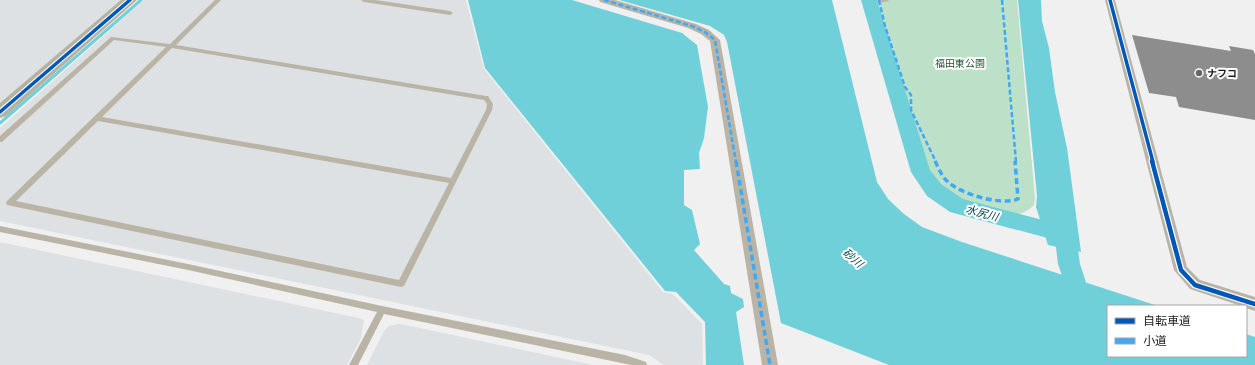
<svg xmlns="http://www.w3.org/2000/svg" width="1255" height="365" viewBox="0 0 1255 365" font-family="'Archivo Narrow','Noto Sans JP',sans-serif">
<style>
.built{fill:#dde1e3}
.green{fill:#bde1c8}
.water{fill:#70d0da}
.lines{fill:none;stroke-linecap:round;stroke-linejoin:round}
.stream{stroke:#70d0da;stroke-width:3}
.river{fill:#70d0da;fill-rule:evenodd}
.building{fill:#8d8d8e}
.lane{fill:#b9b4a5;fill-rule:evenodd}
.street{fill:#b9b4a5;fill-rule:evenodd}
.secondary{fill:#b6b2a1;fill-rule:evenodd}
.quiet-far1{stroke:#3fa9f5;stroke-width:2.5;stroke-dasharray:5 2.5;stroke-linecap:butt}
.quiet{stroke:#3fa9f5;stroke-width:3.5;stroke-dasharray:6 3.5;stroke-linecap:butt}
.cycleway-far1-casing{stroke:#fff;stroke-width:5.5}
.cycleway-casing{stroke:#fff;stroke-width:7}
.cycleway-far1{stroke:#0057b8;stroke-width:3.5}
.cycleway{stroke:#0057b8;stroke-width:4.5}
.poi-dot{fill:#676767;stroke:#fff;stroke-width:1.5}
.labels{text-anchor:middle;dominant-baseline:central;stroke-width:4;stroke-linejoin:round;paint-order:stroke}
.park-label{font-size:10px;fill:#1b5732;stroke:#fff}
.poi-label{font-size:10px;font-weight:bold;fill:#1d1d1d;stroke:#fff;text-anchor:start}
.water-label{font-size:11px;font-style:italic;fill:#08454b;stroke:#fff}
</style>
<rect width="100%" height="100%" fill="#f0f0f0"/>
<path class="built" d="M0 0H124L0 107Z
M144 0H466L484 69 663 292 673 294 702 324 703 365H664L649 355 0 221V128Z
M0 242 359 318 364 320 361 338 347 365H0Z
M398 324 406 325 593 365H367L384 331 389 326Z"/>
<path class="green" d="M873 0H1017L1035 198 1034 205C1029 210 1024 213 1018 214 1002 216 960 203 947 194 941 190 936 184 931 179Z"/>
<path class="water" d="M468 0H572L682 33 697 45 708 107 704 138 699 153 700 169 684 170V205L692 210 700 244 694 250 724 284 730 286 731 293 743 299 744 307 736 312 744 365H706L705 322 676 292 665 291 485 68Z
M619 0H832L877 182 888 199 904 214 922 227 962 242 1158 306H1108V356H1246V334L1255 337V365H889L781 323 727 42 724 35 710 26Z
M1018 0H1041L1042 21 1049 48 1055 92 1067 148 1081 252 1048 245 1036 207 1037 196Z"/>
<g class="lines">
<path class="stream" d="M0 123 141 0"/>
<path class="river" d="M861 0H877L930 170 941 184 963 199 1073 228 1076 234 1080 264 1093 304 1090 311 1082 314 1074 311 1058 264 1055 240 950 212 927 196 911 172Z"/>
</g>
<path class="building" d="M1132 35 1231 51 1229 46 1253 50 1255 54V120L1179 107 1176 97 1149 93Z"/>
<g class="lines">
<path class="lane" d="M215 0H221L176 45 486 96H488L493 104 492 110 404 286 401 287 7 205 6 203 7 201 166 47 114 40 2 142H0V136L111 37 170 44ZM172 48 484 100 487 104 486 110 451 178 102 117ZM98 121 449 183 399 280 16 201Z
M361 0H375L450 11 453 13 450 15 364 2Z
M877 0H889C886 3 880 3 877 0Z
M0 226 188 264 382 306 625 355 646 362 647 365H631L384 314 358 365H349L377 312 188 270 0 232Z"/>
<path class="street" d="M599 0H615L696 24 709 30 720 40 778 365H762L710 41 701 34 688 28 600 2Z
M1105 0H1115L1187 267 1200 280 1255 297V311L1246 308V306H1241L1190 289 1174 270Z"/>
<path class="secondary" d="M121 0H137L6 116 0 118V103Z"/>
<path class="quiet-far1" d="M604 0 692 26 705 32 715 40 736 162
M879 0 885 26 905 87 911 95V110L936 162
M1002 0 1016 162"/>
<path class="quiet" d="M736 161 770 365
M935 161C939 169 942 177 948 182 961 194 1001 206 1018 199L1015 161"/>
<defs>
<path id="cycleway-far1" d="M1110 0 1153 162
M0 112 130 0"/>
<path id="cycleway" d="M1152 161 1181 270 1195 285 1255 304"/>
</defs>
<use href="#cycleway-far1" class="cycleway-far1-casing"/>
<use href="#cycleway" class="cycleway-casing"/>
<use href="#cycleway-far1" class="cycleway-far1"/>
<use href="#cycleway" class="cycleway"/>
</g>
<circle class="poi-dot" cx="1199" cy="73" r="4"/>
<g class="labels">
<g class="park-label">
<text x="960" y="63">福田東公園</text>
</g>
<g class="poi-label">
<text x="1207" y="73">ナフコ</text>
</g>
<g class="water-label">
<text transform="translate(982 213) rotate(15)">水尻川</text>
<text transform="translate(853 258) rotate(41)">砂川</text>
</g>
</g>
<rect x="1107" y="305" width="140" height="52" fill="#ffffff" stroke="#a5a5a5"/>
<rect x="1115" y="318" width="20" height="6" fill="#0057b8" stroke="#a5a5a5"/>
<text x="1143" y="325" font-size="12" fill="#1d1d1d">自転車道</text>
<rect x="1115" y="338" width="20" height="6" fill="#3fa9f5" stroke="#a5a5a5"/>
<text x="1143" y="345" font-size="12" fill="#1d1d1d">小道</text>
</svg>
